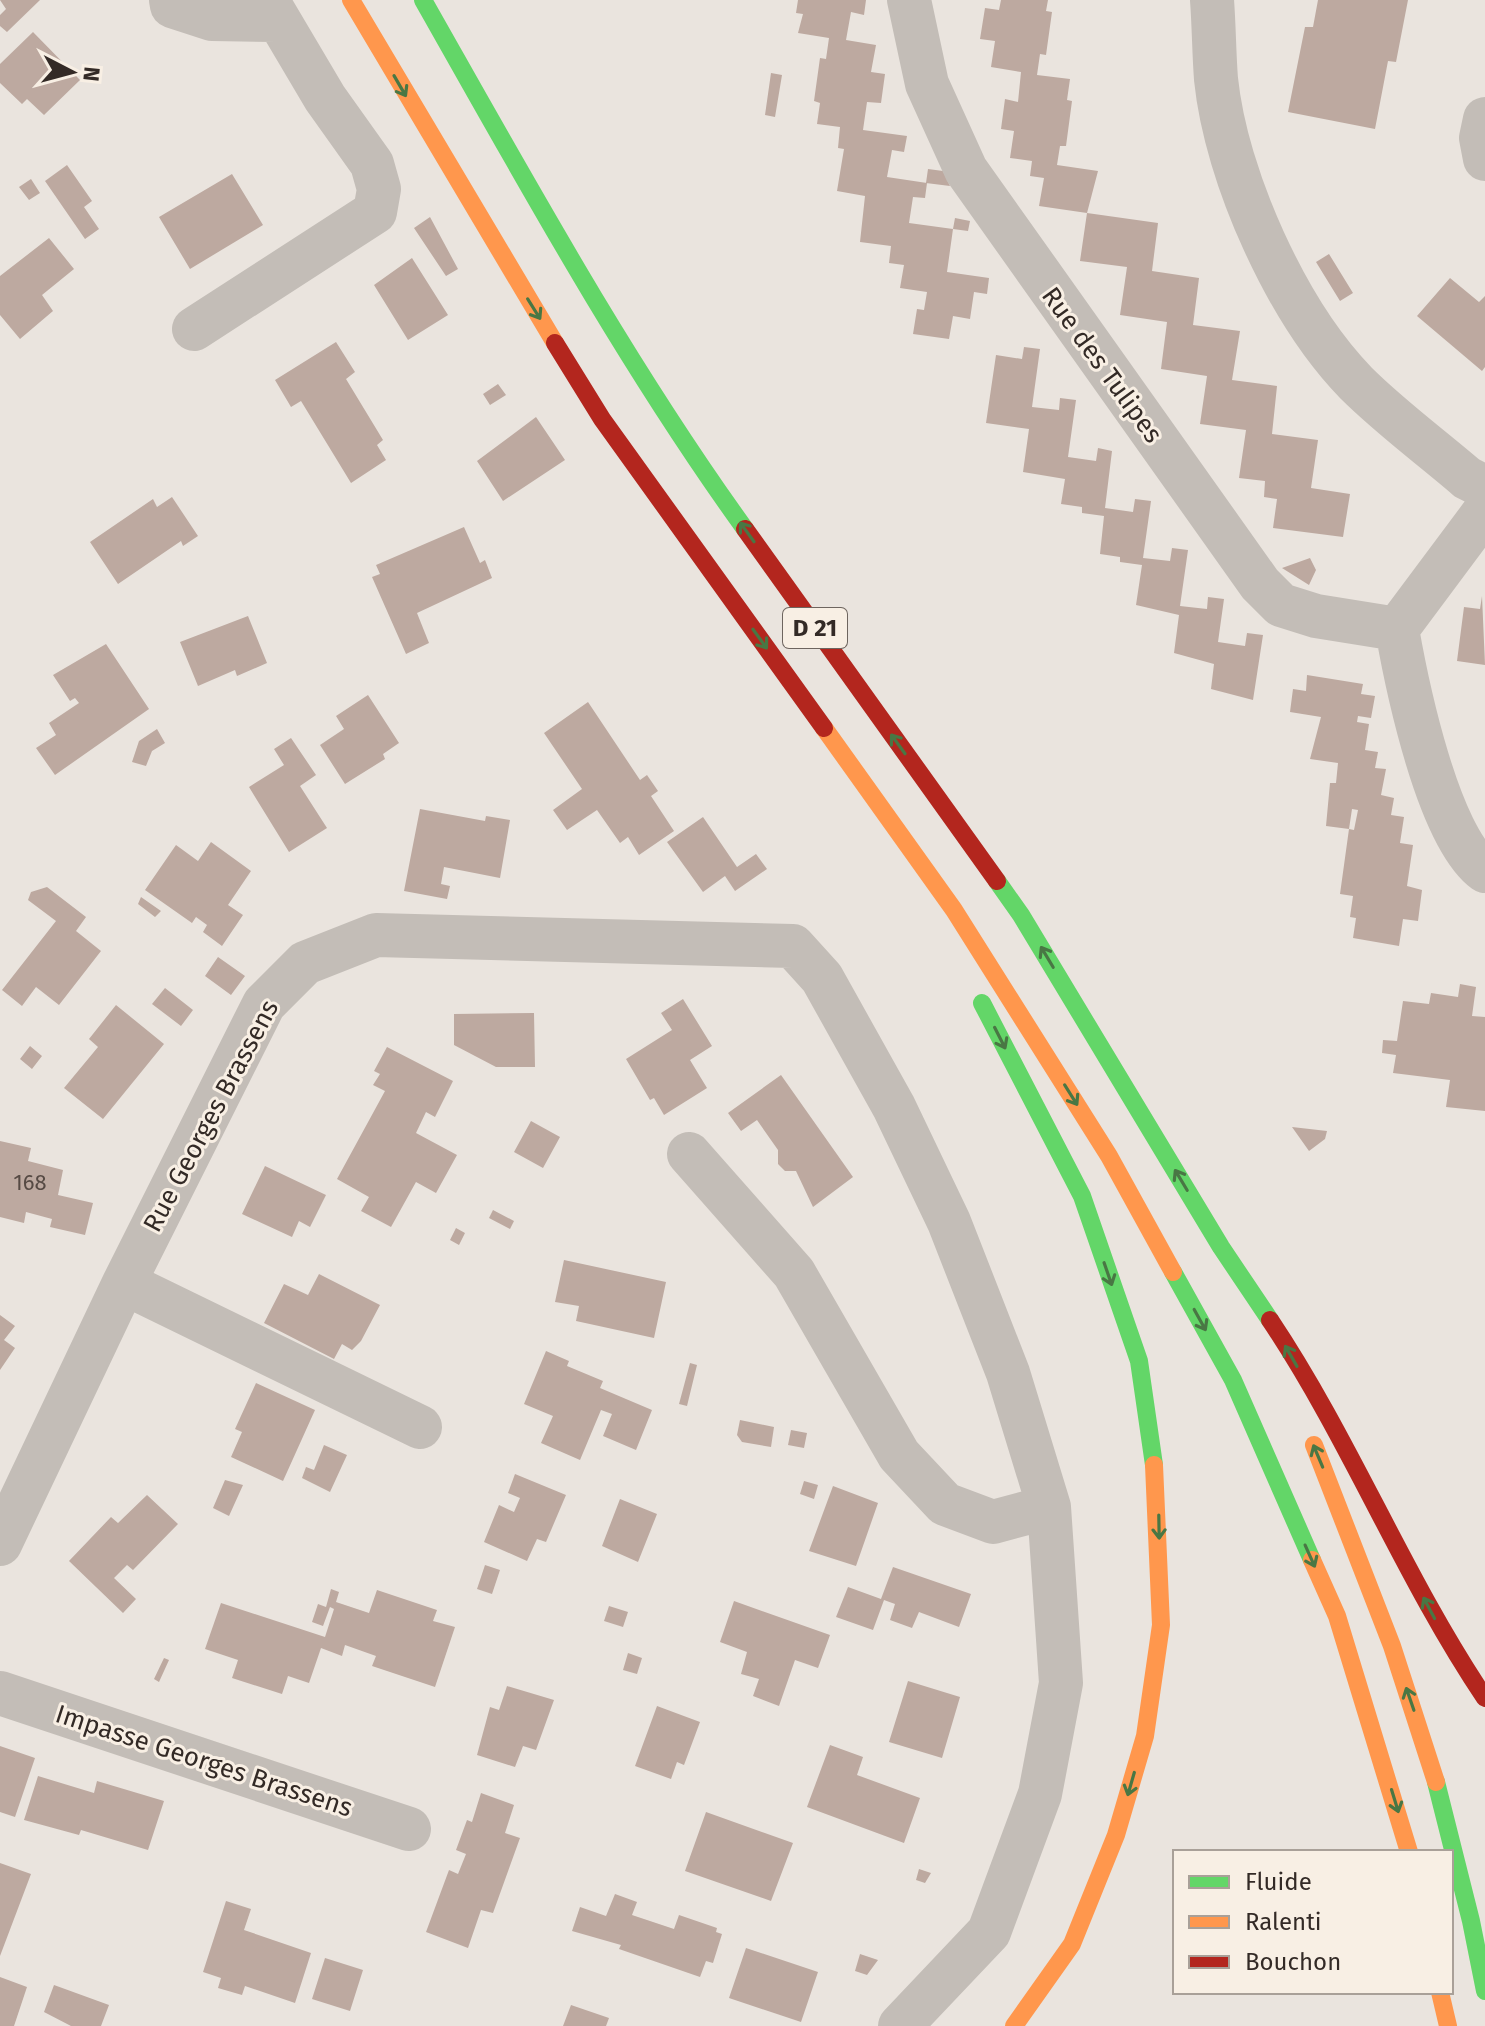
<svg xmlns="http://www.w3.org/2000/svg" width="1485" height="2026" viewBox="0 0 1485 2026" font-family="'Fira Sans',sans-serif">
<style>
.building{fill:#bda9a0}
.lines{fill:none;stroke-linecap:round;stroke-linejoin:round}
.street{stroke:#c3bdb7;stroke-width:44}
.fast{stroke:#63d668;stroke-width:18}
.slow{stroke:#ff974d;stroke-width:18}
.jam{stroke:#b3261e;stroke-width:18}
.oneway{stroke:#497744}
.labels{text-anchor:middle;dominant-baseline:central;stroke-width:6;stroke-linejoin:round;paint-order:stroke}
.number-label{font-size:22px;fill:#564a44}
.shield{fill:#f8efe4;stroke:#6e655f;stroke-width:2}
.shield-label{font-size:24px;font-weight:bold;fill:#332a26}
.street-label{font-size:26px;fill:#332a26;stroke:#f8efe4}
</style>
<rect width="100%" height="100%" fill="#eae4de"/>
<path class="building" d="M0 0H40L7 32 0 26V15L6 9Z
M798 0H866L864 15 851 12 846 40 876 45 871 72 885 74 881 103 867 102 863 130 907 136 904 152 892 150 887 177 927 183 925 198 913 197 909 223 953 229 947 272 989 278 987 294 974 292 970 319 953 316 949 339 913 334 917 309 924 310 927 292 900 288 904 265 889 263 891 246 860 242 865 196 837 191 844 149 838 148 840 127 817 124 820 103 814 101 820 58 826 59 829 38 798 33 803 14 796 13Z
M1001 0H1048L1046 11 1052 12 1046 55 1040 54 1037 75 1070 79 1067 100 1072 101 1066 146H1060L1057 165 1098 171 1087 213 1039 206 1044 178 1030 176 1032 161 1010 158 1014 131 1001 129 1005 99 1018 102 1021 72 991 67 995 41 980 39 985 8 999 10Z
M1318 0H1408L1396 62 1388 61 1375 129 1288 112 1305 27H1313Z
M33 32 80 80 44 115 27 99 22 104 0 83V64Z
M771 73 782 75 775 117 765 115Z
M67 165 92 201 84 207 99 229 85 239 45 181Z
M928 169 943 171 950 186 926 183Z
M232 174 263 225 190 269 159 217Z
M31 179 40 193 29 200 19 187Z
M1087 213 1158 223 1152 271 1199 278 1193 325 1240 331 1232 380 1277 386 1272 434 1318 440 1311 488 1350 494 1343 537 1273 528 1277 499 1264 497 1265 481 1239 478 1246 430 1200 424 1207 376 1161 369 1167 322 1120 315 1127 267 1080 261Z
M430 217 458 269 446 276 414 228Z
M955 218 970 221 968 231 953 229Z
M49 238 74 269 42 295 53 311 20 339 0 315V276Z
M1329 254 1353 293 1340 301 1316 262Z
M412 258 448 315 408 340 374 285Z
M1450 278 1479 302 1485 296V367L1482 371 1417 316Z
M336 342 355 372 346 379 383 440 377 445 386 460 351 483 301 401 291 407 275 380Z
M1024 347 1040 349 1032 407 1059 410 1060 398 1076 400 1068 457 1096 461 1098 448 1112 451 1105 508 1133 512 1135 499 1151 501 1143 558 1170 561 1172 548 1188 550 1180 606 1207 609 1208 597 1224 599 1218 642 1245 646 1247 633 1263 635 1253 700 1211 689 1214 664 1174 653 1179 615 1136 605 1142 565 1120 562V557L1100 554 1104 516 1082 513V507L1061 504 1065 479 1023 472 1029 429 986 423 996 355 1022 359Z
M498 384 506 395 490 405 483 394Z
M536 417 565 460 503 501 477 461Z
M172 497 198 536 183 546 181 541 118 584 90 542 153 499 157 507Z
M464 527 480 563 485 560 492 578 417 613 429 643 406 654 372 577 380 574 376 565Z
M1310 558 1316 570 1309 585 1282 568Z
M1482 596 1485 665 1457 661 1464 607 1480 609Z
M248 616 267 663 237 676 235 670 198 686 180 642Z
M106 644 149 709 55 775 36 748 56 735 49 723 79 703 75 698 70 701 53 675Z
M1307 675 1363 684 1361 694 1375 696 1371 718 1358 716 1357 722 1369 724 1365 750 1378 752 1375 768 1386 769 1381 795 1394 798 1391 815 1404 817 1400 843 1413 845 1407 886 1422 890 1418 921 1403 919 1399 946 1353 938 1356 918 1350 917 1353 896 1340 894 1349 829 1354 830 1358 810 1352 809 1349 829 1326 826 1330 783H1336L1338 763 1310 759 1321 717 1290 712 1293 689 1306 691Z
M368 695 399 743 383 754 385 759 345 784 320 745 344 729 336 716Z
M588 702 640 780 647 775 658 791 651 796 674 831 639 855 628 837 620 843 597 810 567 830 553 810 582 789 544 733Z
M157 729 165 743 152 751 146 766 132 762 139 741Z
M291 738 316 775 300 786 327 828 289 852 249 787 284 765 274 749Z
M420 809 485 821 486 816 510 820 500 878 444 867 441 884 450 886 447 899 404 891Z
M703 817 737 867 756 854 767 869 735 891 725 876 703 892 667 842Z
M211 842 251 871 228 905 243 915 222 946 203 932 207 925 196 917 192 923 145 890 176 845 198 861Z
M47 887 86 917 76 931 101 951 59 1005 36 987 22 1006 2 990 56 921 28 900 31 892Z
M141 897 161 911 155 917 138 904Z
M218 957 245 976 231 995 205 976Z
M1460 984 1476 987 1472 1016 1485 1017V1111L1446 1107 1450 1080 1393 1073 1396 1055 1382 1053 1383 1040 1397 1041 1403 1001 1429 1004 1431 993 1458 997Z
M165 988 193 1010 181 1026 152 1004Z
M683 999 712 1046 690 1060 707 1088 664 1115 654 1098 650 1100 626 1059 672 1030 661 1013Z
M116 1005 164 1044 103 1119 64 1088 98 1047 89 1039Z
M534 1013 535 1067H496L454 1045V1014Z
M30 1046 42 1056 32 1069 20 1059Z
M387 1047 453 1081 435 1117 426 1112 416 1133 457 1155 436 1193 416 1182 391 1227 361 1211 369 1197 337 1179 385 1091 373 1085 380 1074 374 1071Z
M781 1075 853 1177 813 1207 796 1171H785L778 1164V1150L757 1120 741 1131 728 1113Z
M531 1121 560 1137 543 1168 514 1152Z
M1292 1127 1327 1131 1325 1139 1309 1151Z
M0 1141 31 1148 28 1161 63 1170 58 1195 93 1203 85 1235 50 1227 52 1219 26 1212 24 1223 0 1217Z
M265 1166 326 1195 310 1227 299 1221 292 1237 242 1214Z
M493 1210 514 1221 510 1229 489 1218Z
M456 1228 465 1233 459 1245 450 1240Z
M564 1260 666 1282 654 1338 576 1321 579 1306 555 1302Z
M319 1274 380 1305 361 1341 352 1350 342 1344 334 1359 264 1323 284 1284 308 1295Z
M0 1315 15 1326 4 1340 15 1348 0 1370Z
M546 1351 569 1361 567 1366 603 1381 600 1388 652 1410 636 1450 603 1436 612 1414 601 1410 580 1460 541 1443 553 1416 524 1404Z
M690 1363 697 1365 687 1406 679 1404Z
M256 1383 315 1410 283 1481 231 1457 242 1432 235 1429Z
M740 1420 774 1427 771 1447 742 1442 737 1435Z
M791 1430 807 1433 804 1448 788 1445Z
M324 1445 347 1455 330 1492 302 1478 306 1467 314 1470Z
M515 1474 566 1495 546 1542 537 1539 527 1561 484 1542 499 1505 514 1512 520 1498 508 1493Z
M225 1480 243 1485 229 1516 213 1508Z
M804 1481 818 1485 814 1499 800 1494Z
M833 1486 878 1503 856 1566 809 1551Z
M147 1495 178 1524 133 1570 127 1565 114 1578 136 1599 123 1613 69 1561 111 1517 118 1523Z
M620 1499 657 1514 638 1562 602 1546Z
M485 1565 500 1570 492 1594 477 1589Z
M893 1567 971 1594 959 1627 919 1612 912 1628 890 1620 895 1604 884 1600 873 1630 836 1617 848 1587 881 1599Z
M331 1589 339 1592 336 1602 369 1613 377 1590 437 1610 433 1621 455 1627 435 1687 372 1666 376 1656 345 1645 342 1656 321 1648 309 1683 288 1676 282 1694 232 1678 238 1660 205 1649 221 1603 325 1637 334 1609 330 1607 323 1626 312 1622 318 1604 326 1607Z
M734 1601 830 1635 818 1668 795 1660 779 1706 753 1696 759 1679 741 1674 747 1652 720 1642Z
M609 1606 628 1612 623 1627 604 1621Z
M628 1653 642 1658 637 1674 623 1670Z
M164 1658 169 1660 159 1682 154 1679Z
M908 1681 960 1697 942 1758 889 1742Z
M507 1686 554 1700 536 1750 523 1746 515 1767 477 1755 490 1707 499 1710Z
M657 1706 700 1722 684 1765 677 1762 671 1779 635 1766Z
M830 1745 863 1757 857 1775 920 1798 904 1843 807 1807Z
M0 1746 35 1758 15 1817 0 1812Z
M38 1776 94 1793 97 1781 164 1801 148 1850 81 1830 79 1835 24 1820Z
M481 1793 514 1805 505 1833 520 1838 493 1913 481 1910 468 1948 426 1932 449 1870 458 1874 466 1854 456 1850 467 1820 472 1822Z
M706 1812 793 1843 771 1901 685 1871Z
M0 1863 31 1874 0 1956Z
M919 1869 931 1873 925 1883 916 1880Z
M615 1894 637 1902 632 1915 674 1929 679 1915 717 1928 716 1932 722 1934 713 1963 706 1961 700 1977 619 1949 621 1945 572 1931 580 1907 606 1916Z
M226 1901 251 1909 244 1930 311 1953 295 2003 245 1986 242 1995 218 1988 221 1978 203 1972Z
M746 1948 818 1972 801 2022 729 1998Z
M860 1954 878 1960 867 1975 855 1971Z
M325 1958 363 1970 350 2011 312 1999Z
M0 1977 27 1987 14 2026H0Z
M54 1985 109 2005 101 2026H71L44 2012Z
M571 2005 609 2018 606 2026H563Z"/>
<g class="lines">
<path class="street" d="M171 0 172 6 212 19 276 20
M909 0 927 84 966 170 1260 584 1281 605 1316 616 1397 629
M1212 0C1214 26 1214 53 1216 79 1226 177 1287 312 1356 383 1390 417 1431 447 1467 478L1485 487
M1485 119 1481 138 1485 159
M194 329 375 212 379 189 372 164 325 98 267 0
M1485 511 1397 629C1407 686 1438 837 1485 871
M689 1154 794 1273 899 1455 945 1504 993 1522 1049 1507
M124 1283 420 1427
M0 1544 124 1283 264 1004 305 963 376 935 793 946 822 978 894 1107 949 1222 1008 1373 1049 1507 1061 1683 1040 1794 989 1932 900 2026
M0 1693 409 1829"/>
<path class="fast" d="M423 0C525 180 624 361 745 529
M997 881 1021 915 1221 1247 1270 1320
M982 1003 1082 1196 1139 1361 1154 1465
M1173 1272 1233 1380 1312 1560
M1436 1782 1471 1921 1485 1991"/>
<path class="slow" d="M351 0 555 343
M824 728 954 910 1109 1156 1173 1272
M1314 1445 1392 1646 1436 1782
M1312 1560 1337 1616 1409 1852
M1440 1992 1448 2026
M1014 2026 1072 1944 1116 1835 1145 1736 1161 1625 1154 1465"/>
<path class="jam" d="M555 343 602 419 824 728
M745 529 997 881
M1270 1320C1351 1441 1404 1578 1485 1698"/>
</g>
<defs><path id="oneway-shaft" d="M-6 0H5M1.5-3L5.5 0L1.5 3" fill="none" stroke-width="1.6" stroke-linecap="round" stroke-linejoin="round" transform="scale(2)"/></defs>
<g class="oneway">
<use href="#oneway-shaft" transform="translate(400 86) rotate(60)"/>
<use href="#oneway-shaft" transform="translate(534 309) rotate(58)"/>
<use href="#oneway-shaft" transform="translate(747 532) rotate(-126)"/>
<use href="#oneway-shaft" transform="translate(760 639) rotate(54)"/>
<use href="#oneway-shaft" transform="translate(898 744) rotate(-126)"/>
<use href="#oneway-shaft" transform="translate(1047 957) rotate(-121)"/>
<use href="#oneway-shaft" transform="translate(1000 1038) rotate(63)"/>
<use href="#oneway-shaft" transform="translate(1071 1095) rotate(58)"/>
<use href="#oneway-shaft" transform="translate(1181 1180) rotate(-121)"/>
<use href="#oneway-shaft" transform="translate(1108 1274) rotate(71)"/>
<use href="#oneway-shaft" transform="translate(1200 1320) rotate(61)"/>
<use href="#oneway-shaft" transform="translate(1291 1356) rotate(-120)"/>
<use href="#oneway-shaft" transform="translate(1318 1456) rotate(-113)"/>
<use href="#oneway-shaft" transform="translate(1159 1527) rotate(89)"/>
<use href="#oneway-shaft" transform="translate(1310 1556) rotate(66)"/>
<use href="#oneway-shaft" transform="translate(1429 1608) rotate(-118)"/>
<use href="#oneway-shaft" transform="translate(1410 1699) rotate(-109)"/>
<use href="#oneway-shaft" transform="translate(1131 1784) rotate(106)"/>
<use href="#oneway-shaft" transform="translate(1395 1801) rotate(73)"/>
</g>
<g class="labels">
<g class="number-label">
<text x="30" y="1182">168</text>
</g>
<rect class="shield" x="783" y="608" width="64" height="40" rx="6"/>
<g class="shield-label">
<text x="815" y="628">D 21</text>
</g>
<g class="street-label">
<text transform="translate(1102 365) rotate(54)">Rue des Tulipes</text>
<text transform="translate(211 1116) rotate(-62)">Rue Georges Brassens</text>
<text transform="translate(204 1761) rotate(18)">Impasse Georges Brassens</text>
</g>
</g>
<rect x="1173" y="1850" width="280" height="144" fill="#f8efe4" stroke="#a9a098" stroke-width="2"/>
<rect x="1189" y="1876" width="40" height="12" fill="#63d668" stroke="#a9a098" stroke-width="2"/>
<text x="1245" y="1890" font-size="24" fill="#332a26">Fluide</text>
<rect x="1189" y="1916" width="40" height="12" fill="#ff974d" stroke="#a9a098" stroke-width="2"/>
<text x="1245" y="1930" font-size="24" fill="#332a26">Ralenti</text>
<rect x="1189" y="1956" width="40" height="12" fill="#b3261e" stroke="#a9a098" stroke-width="2"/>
<text x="1245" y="1970" font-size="24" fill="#332a26">Bouchon</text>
<g transform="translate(72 72) rotate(96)" stroke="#f8efe4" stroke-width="6" paint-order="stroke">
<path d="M0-6L14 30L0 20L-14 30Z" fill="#332a26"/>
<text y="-12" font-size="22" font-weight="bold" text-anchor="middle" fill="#332a26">N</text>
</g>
</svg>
